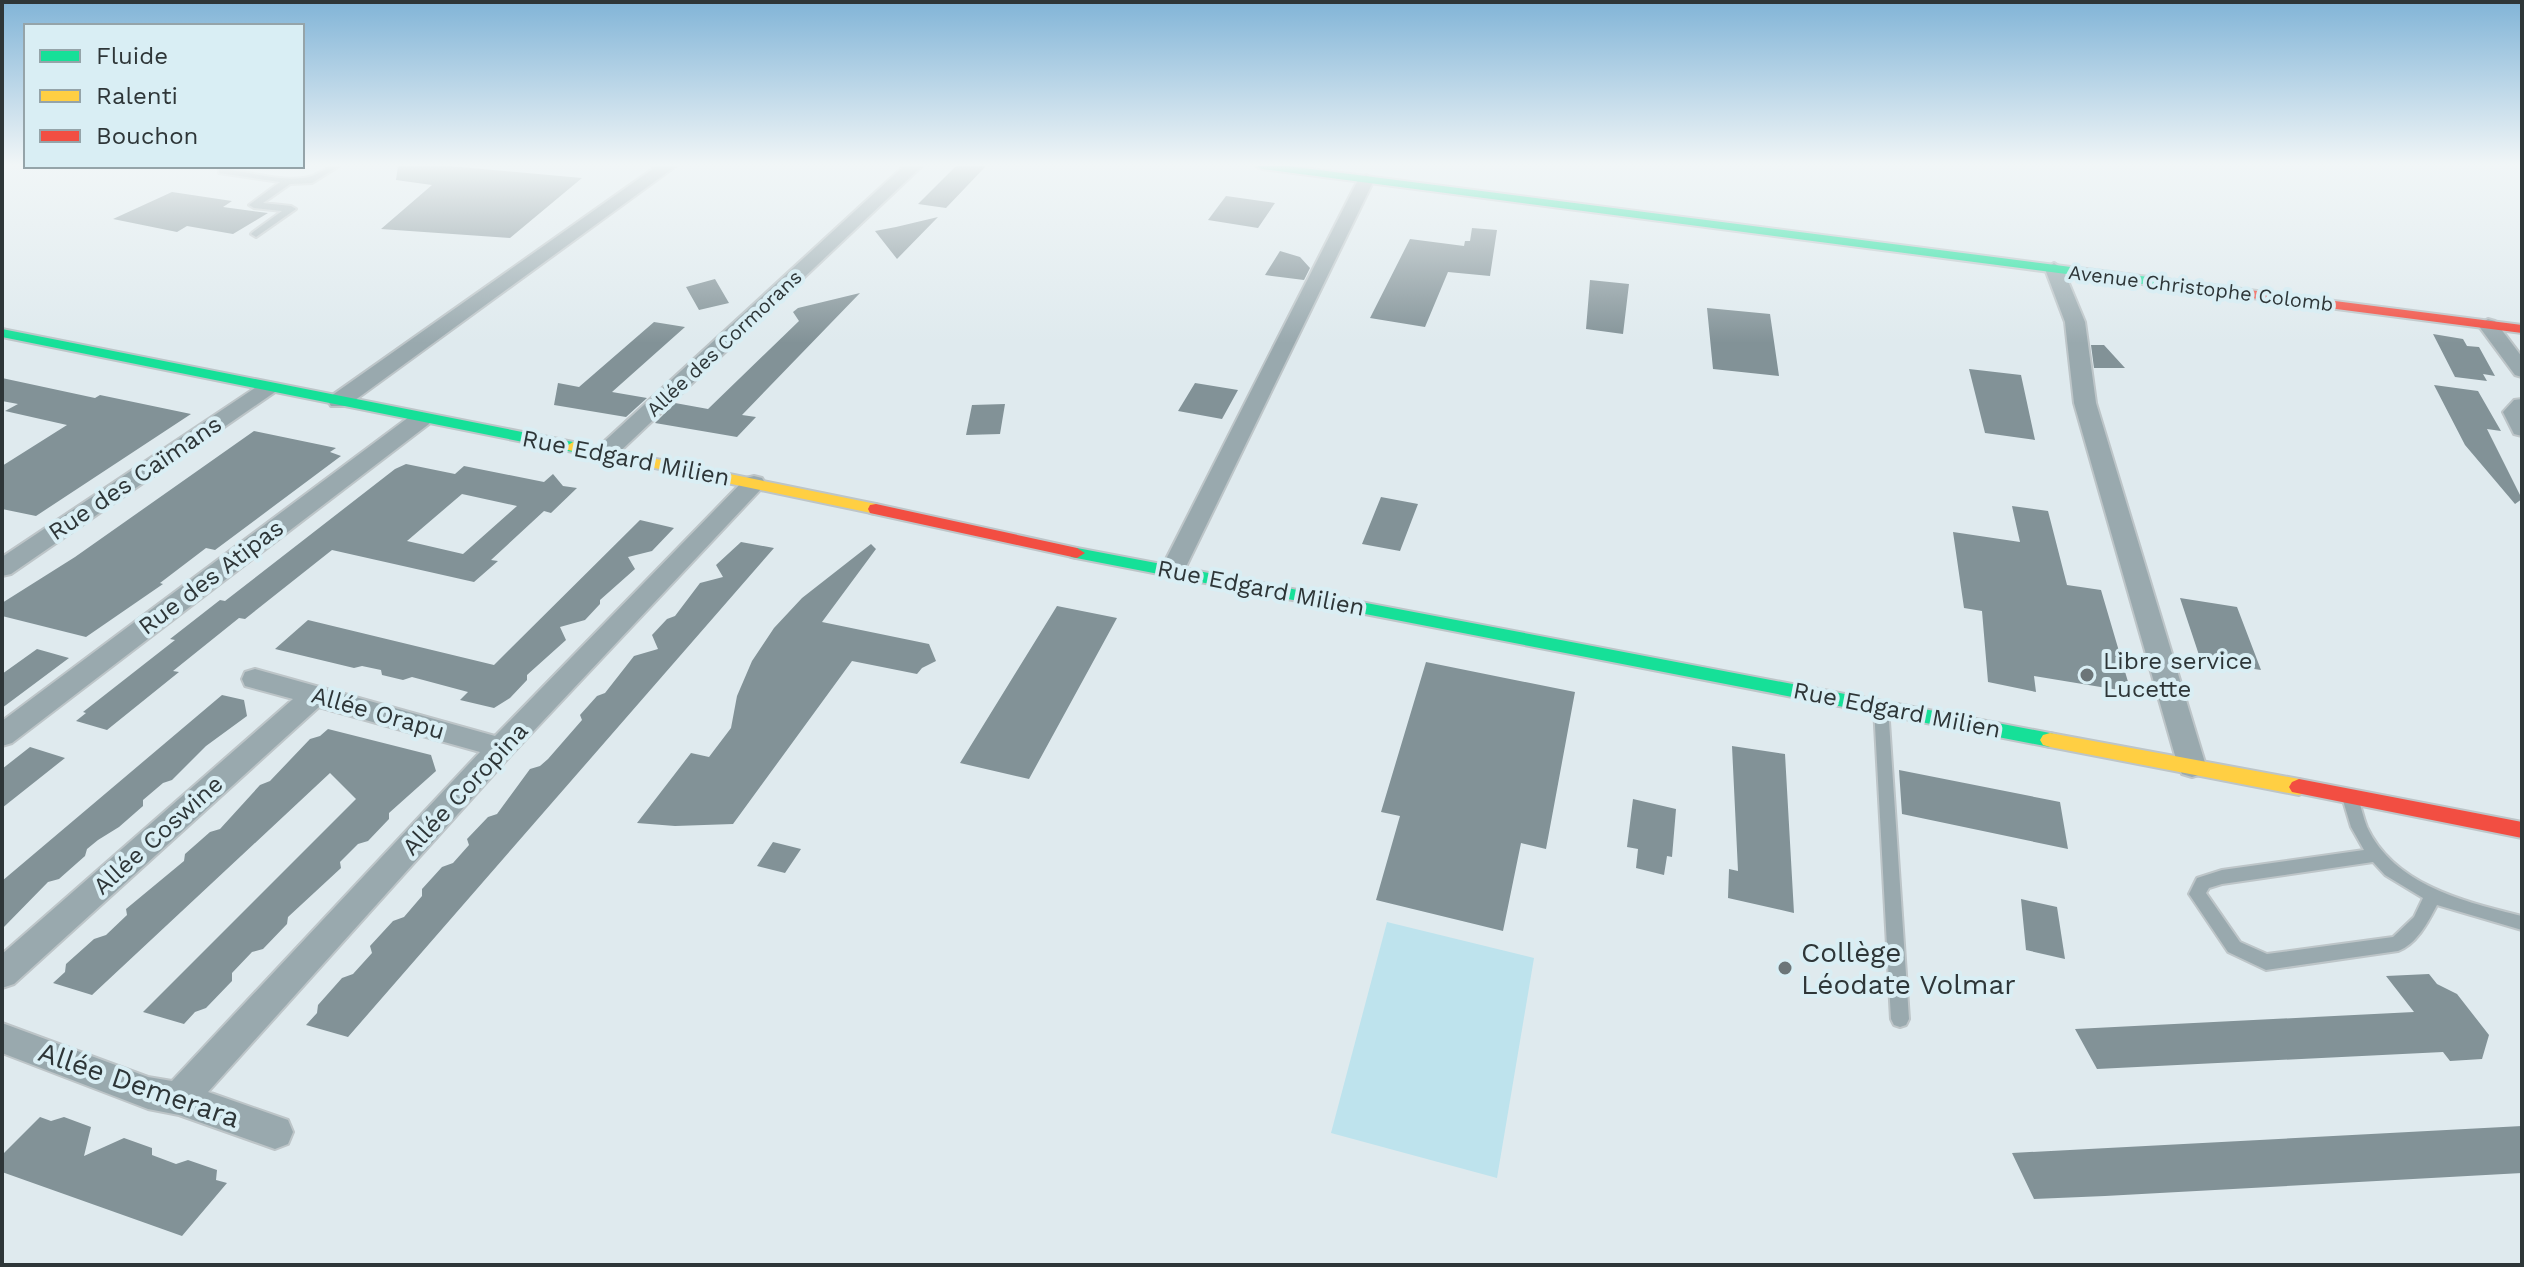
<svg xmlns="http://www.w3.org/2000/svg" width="2524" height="1267" viewBox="0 0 2524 1267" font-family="'Work Sans',sans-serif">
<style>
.green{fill:#bee3ed}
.building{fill:#829297;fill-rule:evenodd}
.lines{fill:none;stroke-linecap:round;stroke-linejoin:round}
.lane-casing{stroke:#bdc5c8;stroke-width:4}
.street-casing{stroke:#bdc5c8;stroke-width:4}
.fast-casing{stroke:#bdc5c8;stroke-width:4}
.slow-casing{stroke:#bdc5c8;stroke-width:4}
.jam-casing{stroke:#bdc5c8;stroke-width:4}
.lane{fill:#99a9ae;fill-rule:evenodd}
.street{fill:#99a9ae;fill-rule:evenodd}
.fast{fill:#16e098;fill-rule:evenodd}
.slow{fill:#ffcf43;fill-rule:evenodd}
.jam{fill:#f24e42;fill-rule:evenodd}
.poi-dot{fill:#6c7578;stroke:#d9eef4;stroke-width:3}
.labels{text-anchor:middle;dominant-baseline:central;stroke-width:8;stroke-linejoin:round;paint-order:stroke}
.far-street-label{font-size:20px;fill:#2e3638;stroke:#d9eef4}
.street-label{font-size:24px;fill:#2e3638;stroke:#d9eef4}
.poi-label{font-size:24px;fill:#2e3638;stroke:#d9eef4;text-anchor:start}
.near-poi-label{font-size:28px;fill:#2e3638;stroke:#d9eef4;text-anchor:start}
.near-street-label{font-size:28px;fill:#2e3638;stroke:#d9eef4}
</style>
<rect width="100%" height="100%" fill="#dfeaee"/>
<path class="green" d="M1387 922 1534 958 1497 1178 1331 1133Z"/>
<path class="building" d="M398 166H451L582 178 510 238 381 229 432 185 396 180Z
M956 166H986L946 208 918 204Z
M172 192 232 201 223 207 268 213 233 234 187 226 177 232 113 219Z
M1226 196 1275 203 1258 228 1208 220Z
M938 217 897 259 875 231 896 227Z
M1472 228 1497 230 1490 276 1448 272 1425 327 1370 318 1410 239 1464 246 1465 241H1470Z
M1280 251 1300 257 1310 268 1304 280 1265 275Z
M715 279 729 303 699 310 686 287Z
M1590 280 1629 284 1623 334 1586 329Z
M860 293 742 415 756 417 737 437 655 423 675 403 708 409 799 321 793 312 798 308Z
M1707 308 1770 314 1779 376 1713 369Z
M654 322 685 327 612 392 647 398 626 417 554 405 558 383 579 387Z
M2433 334 2463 339 2467 346 2479 347 2495 376 2483 374 2487 381 2455 377Z
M2091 345H2104L2125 368H2094Z
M1969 369 2021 375 2035 440 1985 433Z
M2 378 95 398 100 395 191 414 36 516 2 509V466L67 425 5 411 18 404 2 401Z
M1195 383 1238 390 1222 419 1178 411Z
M2434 385 2478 391 2501 431 2487 429 2522 499 2515 504 2465 445Z
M1005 404 1000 434 966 435 972 405Z
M254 431 336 448 330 452 341 456 215 550 206 548 160 583 163 584 86 637 2 616V603L75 557Z
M406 464 455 474 464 466 544 482 553 474 563 486 577 488 551 513 544 511 491 560 498 561 474 582 332 550 245 619 239 618 173 671 179 672 107 730 76 721 86 713 83 712 175 640 170 639 220 600 225 601 395 469ZM462 494 517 506 463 554 407 541Z
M1381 497 1418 504 1400 551 1362 544Z
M2012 506 2048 511 2067 585 2101 590 2131 692 2034 676 2036 692 1988 682 1982 611 1964 608 1953 532 2020 542Z
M640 520 674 528 652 551 628 557 635 569 600 600V604L585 620 560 627 566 640 527 675V680L510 698 494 708 460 700 468 692 412 677 403 680 382 675 381 670 362 666 354 668 275 649 308 620 494 665Z
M741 542 774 548 348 1037 306 1025 317 1013 318 1005 342 978 353 974 372 953 370 946 393 921 404 917 422 896V889L442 867 453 863 469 845 467 839 488 817 497 814 530 769 540 766 548 759 582 720 580 715 597 696 605 693 634 656 658 649 652 635 667 619 675 616 700 583 723 577 716 565Z
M871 544 876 549 822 622 929 644 936 661 922 668 917 674 852 661 733 824 675 826 637 823 691 753 709 757 731 728 737 696 752 661 774 628 802 598Z
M2180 598 2237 607 2261 670 2201 661Z
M1057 606 1117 618 1029 779 960 763Z
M37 649 69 658 2 708V674Z
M1426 662 1575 692 1546 849 1521 843 1503 931 1376 900 1400 816 1381 812Z
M222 695 244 700 247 716 206 746 172 780 163 783 143 800V806L119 827 98 840 87 849 85 856 59 879 48 882 2 929V881Z
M328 729 431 755 436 771 389 813V819L368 841 358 844 340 862 341 868 288 917 287 924 263 949 252 952 232 973V981L206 1008 195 1012 184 1024 143 1012 356 799 330 773 92 995 53 983 65 972 66 964 94 939 106 935 127 915 126 909 184 861 185 854 210 832 220 829 260 785 270 781 310 739 320 736Z
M1732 746 1785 754 1794 913 1728 898 1729 869 1738 871Z
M30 747 65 758 2 808V769Z
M1899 770 2060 802 2068 849 1902 814Z
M1633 799 1676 809 1672 857 1667 856 1664 875 1636 868 1638 849 1627 847Z
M773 842 801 849 785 873 757 866Z
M2021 899 2057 907 2065 959 2026 950Z
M2429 974 2437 984 2457 994 2489 1035 2482 1059 2450 1061 2443 1052 2097 1069 2075 1029 2414 1012 2386 976Z
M40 1117 51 1121 64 1117 91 1127 84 1156 124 1138 152 1148V1155L176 1164 188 1160 217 1170 216 1180 227 1183 182 1236 2 1172V1155Z
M2522 1126V1173L2105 1196 2034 1199 2012 1153Z"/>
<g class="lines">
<defs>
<path id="lane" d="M224 166H235L231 170C254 173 280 181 303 178 317 177 325 166 339 166L312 183 290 184 263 203 291 206 296 209 256 237 251 234 253 232 282 211 254 208 249 205 280 182 219 173V169Z
M1881 702 1886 703 1888 707 1909 1019 1906 1025 1900 1027 1894 1025 1891 1019 1874 707 1876 703Z
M2350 791 2356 793 2358 797C2361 807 2363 817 2367 827 2394 885 2465 902 2522 916V930L2437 905C2428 922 2417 944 2398 951L2266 970 2228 952 2189 894 2197 878 2222 870 2364 850 2351 827 2342 797 2344 793ZM2373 862 2385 875 2423 898 2414 917 2393 937 2267 954 2240 942 2206 893 2209 888 2222 884Z"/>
<path id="street" d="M657 166H676L347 406H331L328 401 331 396Z
M904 166H922L612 459H596L593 454 596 449Z
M1366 175 1374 180 1184 571 1181 577H1163L1160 571 1358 180Z
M2054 263 2063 269 2085 322 2096 403 2206 766 2202 774 2192 777 2182 774 2178 766 2074 403 2065 322 2045 269Z
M2488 319 2495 321 2522 357V377L2515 375 2478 325Z
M268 382 275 384 279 388 275 392 11 574 2 576V557L261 384Z
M2522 399V436L2514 434 2503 412 2514 400Z
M421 412 432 419 429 424 12 743 2 746V721L413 414Z
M754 476 762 478 765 483 762 488 511 755 208 1092 288 1120 293 1132 288 1144 275 1149 179 1115 148 1109 2 1053V1023L148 1077 172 1081 480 752 319 707 14 984 2 988V954L293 699 245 686 242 679 245 672 255 669 495 736 746 478Z"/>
<path id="fast" d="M1256 166H1288L2211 285 2218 289 2211 293 1262 169Z
M2 329 573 442 581 447 573 452 2 337Z
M1077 548 2050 733 2057 735 2060 740 2057 745 2050 747 1071 557 1069 553Z"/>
<path id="slow" d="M573 442 876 504 884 509 876 514 568 450 565 447Z
M2050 733 2299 779 2306 782 2309 787 2306 792 2299 795 2050 747 2043 745 2040 740 2043 735Z"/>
<path id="jam" d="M2211 285 2522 325V333L2206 292 2204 289Z
M876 504 1077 548 1085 553 1077 558 870 513 868 509 870 505Z
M2299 779 2522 822V838L2292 792 2289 787 2292 782Z"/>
</defs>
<use href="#lane" class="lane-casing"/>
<use href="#street" class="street-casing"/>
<use href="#fast" class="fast-casing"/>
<use href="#slow" class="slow-casing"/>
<use href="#jam" class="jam-casing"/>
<use href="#lane" class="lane"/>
<use href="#street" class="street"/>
<use href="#fast" class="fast"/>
<use href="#slow" class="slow"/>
<use href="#jam" class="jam"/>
</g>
<linearGradient id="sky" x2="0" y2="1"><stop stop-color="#81b4d7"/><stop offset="0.48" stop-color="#f1f6f7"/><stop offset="1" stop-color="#f1f6f7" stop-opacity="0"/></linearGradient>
<rect width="2524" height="343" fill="url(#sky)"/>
<g class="poi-dot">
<circle cx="2087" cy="675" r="8"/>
<circle cx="1785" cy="968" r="8"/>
</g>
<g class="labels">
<g class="far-street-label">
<text transform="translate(2201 288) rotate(7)">Avenue Christophe Colomb</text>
<text transform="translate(724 343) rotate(-43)">Allée des Cormorans</text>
</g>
<g class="street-label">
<text transform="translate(626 458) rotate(11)">Rue Edgard Milien</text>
<text transform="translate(135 478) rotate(-34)">Rue des Caïmans</text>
<text transform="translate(211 577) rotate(-37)">Rue des Atipas</text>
<text transform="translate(1261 588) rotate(11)">Rue Edgard Milien</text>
<text transform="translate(1897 710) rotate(11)">Rue Edgard Milien</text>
<text transform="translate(378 713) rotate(16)">Allée Orapu</text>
<text transform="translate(465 789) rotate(-47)">Allée Coropina</text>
<text transform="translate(158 835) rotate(-42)">Allée Coswine</text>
</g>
<g class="poi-label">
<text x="2103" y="661">Libre service<tspan x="2103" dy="28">Lucette</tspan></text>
</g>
<g class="near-poi-label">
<text x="1801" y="952">Collège<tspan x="1801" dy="32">Léodate Volmar</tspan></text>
</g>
<g class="near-street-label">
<text transform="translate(139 1085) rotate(19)">Allée Demerara</text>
</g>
</g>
<rect width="2524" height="1267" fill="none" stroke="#2e3638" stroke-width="8"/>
<rect x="24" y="24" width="280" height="144" fill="#d9eef4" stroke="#95a4a9" stroke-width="2"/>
<rect x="40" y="50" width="40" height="12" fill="#16e098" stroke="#95a4a9" stroke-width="2"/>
<text x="96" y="64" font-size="24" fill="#2e3638">Fluide</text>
<rect x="40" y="90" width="40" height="12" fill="#ffcf43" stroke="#95a4a9" stroke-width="2"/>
<text x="96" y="104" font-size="24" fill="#2e3638">Ralenti</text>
<rect x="40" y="130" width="40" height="12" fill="#f24e42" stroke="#95a4a9" stroke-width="2"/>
<text x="96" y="144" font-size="24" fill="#2e3638">Bouchon</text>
</svg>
